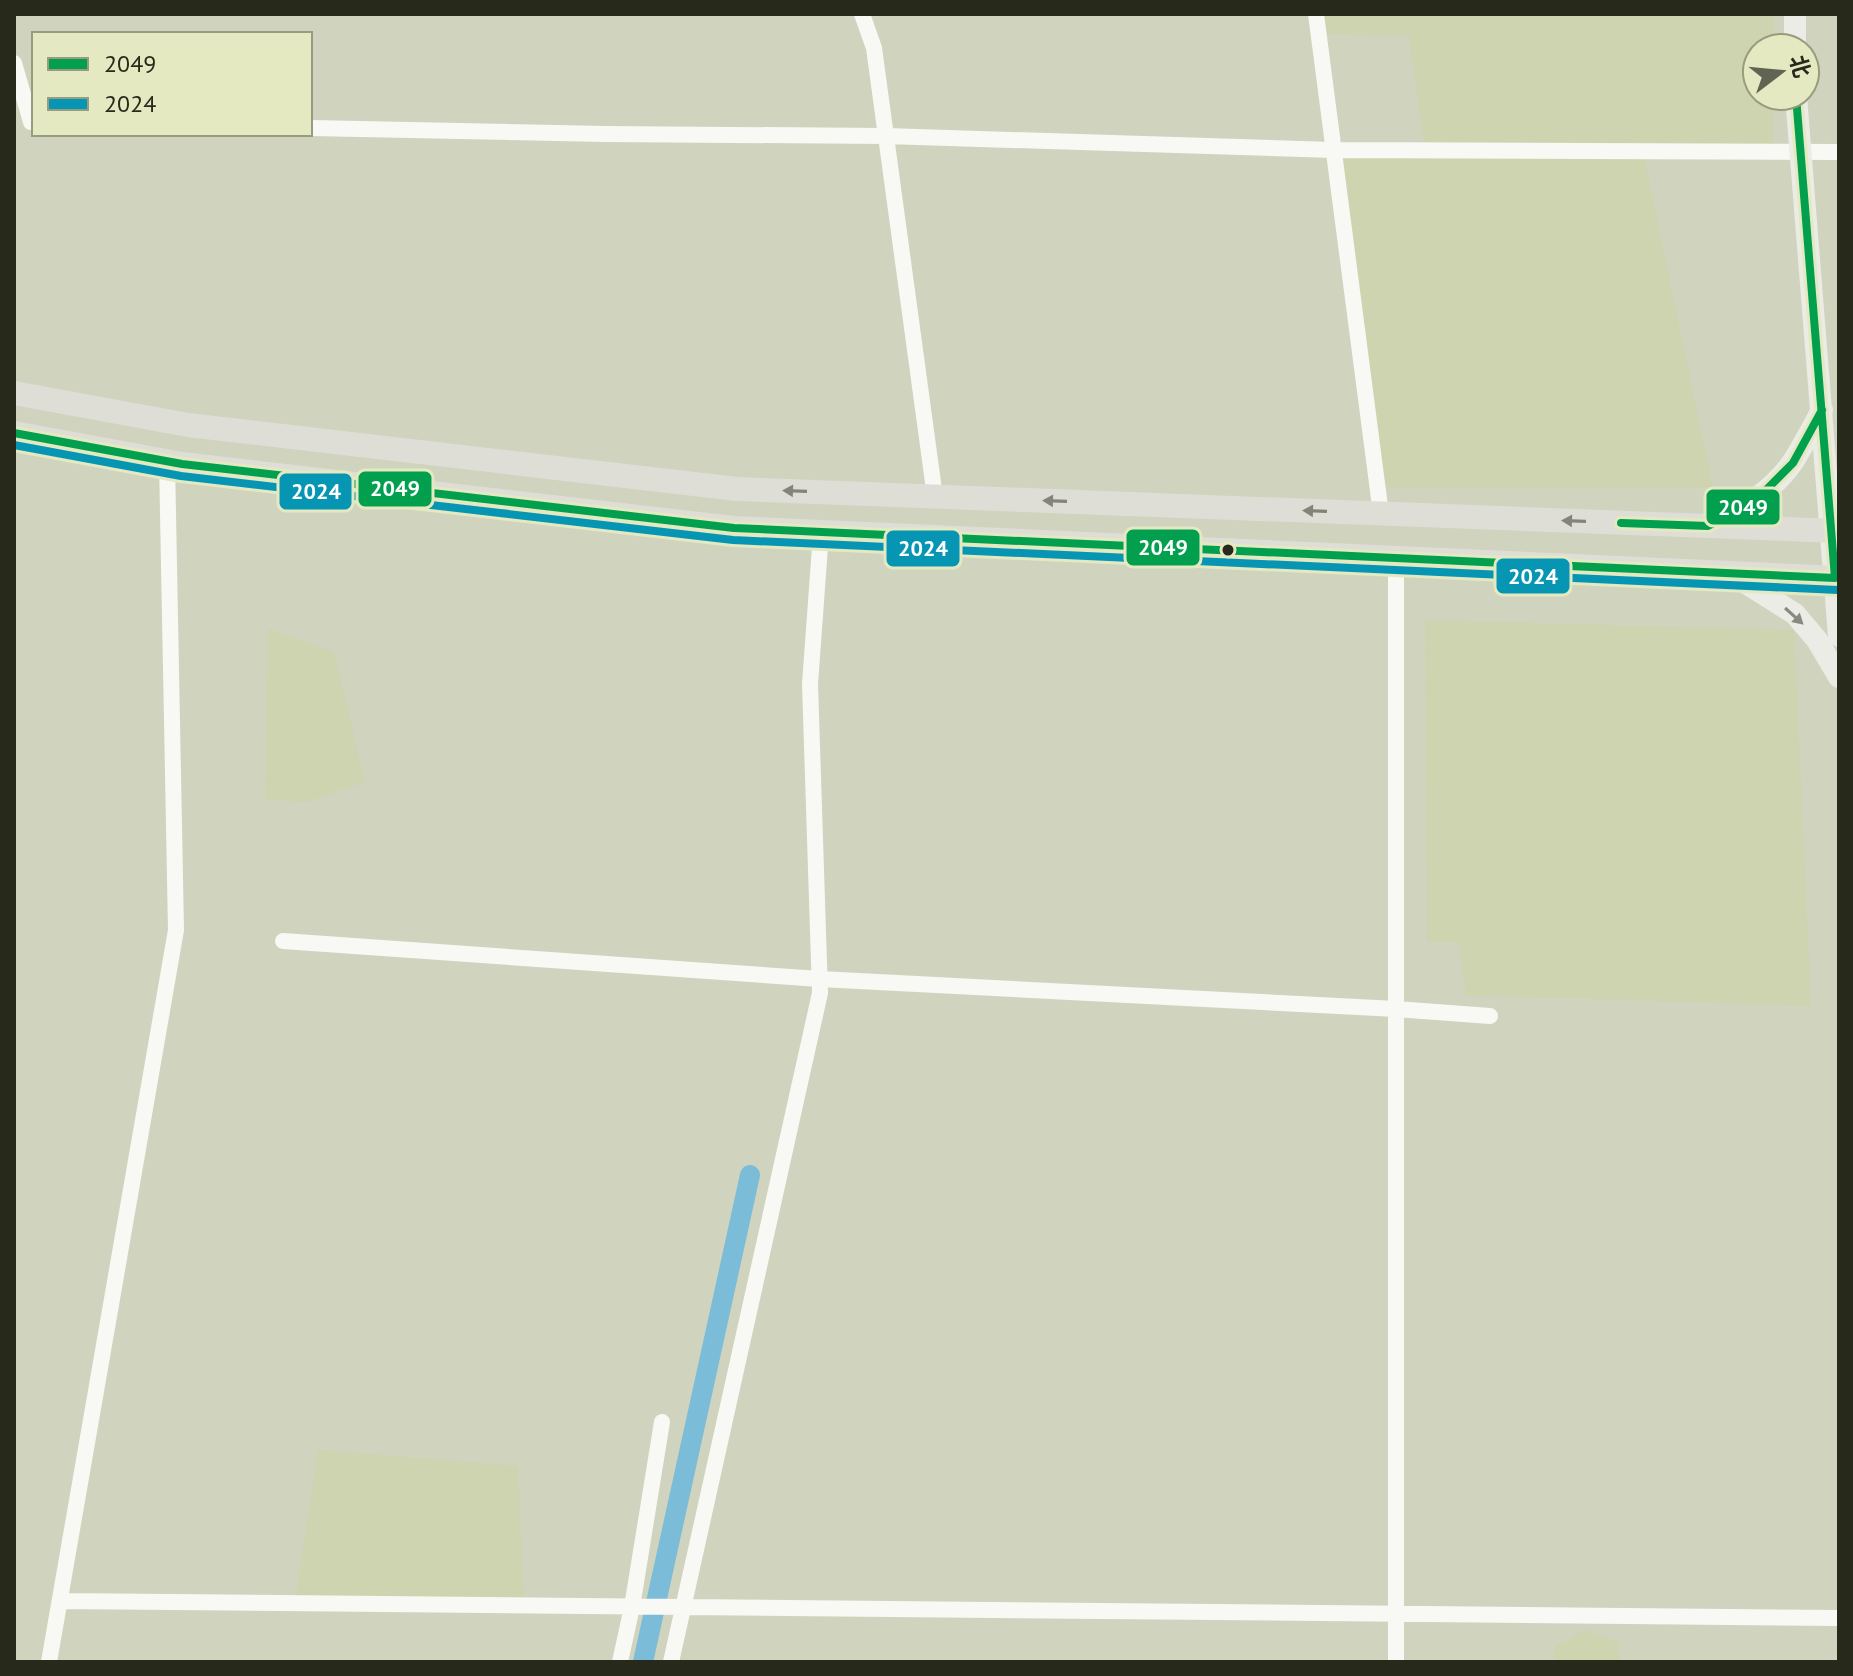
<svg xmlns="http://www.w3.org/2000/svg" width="1853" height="1676" viewBox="0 0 1853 1676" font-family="'PT Sans','Noto Sans SC',sans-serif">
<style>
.built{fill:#cfd4b0}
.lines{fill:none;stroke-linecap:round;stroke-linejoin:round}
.canal{stroke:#7bbdd8;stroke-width:20}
.minor{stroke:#f8f8f5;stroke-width:16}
.secondary{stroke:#eaece5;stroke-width:22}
.primary{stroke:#deded6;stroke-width:24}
.bus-1-casing{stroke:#e4e9c1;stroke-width:14}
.bus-2-casing{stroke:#e4e9c1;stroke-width:14}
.bus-1{stroke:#02a04e;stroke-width:8}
.bus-2{stroke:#0696b3;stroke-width:8}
.oneway{fill:#828478}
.oneway2{fill:#888a80}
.bus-dot{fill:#27291a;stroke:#e4e9c1;stroke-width:3}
.line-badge{stroke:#e4e9c1;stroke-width:3}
.badge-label{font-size:22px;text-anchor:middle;font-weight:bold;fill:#fff}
</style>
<rect width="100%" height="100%" fill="#d0d3bd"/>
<path class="built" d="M1316 14H1774L1773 48H1757V96H1773V151L1643 152 1713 488 1378 487 1333 150H1425L1409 36 1318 34Z
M1425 620 1794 630 1811 1006 1466 995 1459 943 1427 942Z
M268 629 334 652 365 782 307 802 265 799Z
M318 1450 518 1466 524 1606 295 1603Z
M1585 1630 1619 1642V1662H1554V1647Z"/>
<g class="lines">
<path class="canal" d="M643 1662 750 1175"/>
<path class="minor" d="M862 14 874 48 935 497
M1316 14 1381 514
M14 63 31 122H34
M310 128 605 134 886 136 1333 150 1839 152
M1396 558V1662
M283 941 820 979 1396 1009 1490 1016
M60 1601 1839 1618
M49 1662 176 930 167 461
M620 1662 632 1607 662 1422
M671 1662 820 993 810 684 821 533"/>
<path class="secondary" d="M1795 48V14
M1796 96 1839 636
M1708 526C1740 510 1774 491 1794 460 1804 444 1813 427 1822 410
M1730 573 1795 614 1817 640 1839 677"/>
<path class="primary" d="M14 393 188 425 737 489 1839 531
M14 433 182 464 734 528 1839 578"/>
<defs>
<path id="bus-1" d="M14 433 182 464 734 528 1835 578 1796 96
M1621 523 1708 526 1738 511 1766 490 1793 463 1822 410"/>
<path id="bus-2" d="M14 445 181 476 733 540 1838 590"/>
</defs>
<use href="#bus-1" class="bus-1-casing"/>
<use href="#bus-2" class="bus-2-casing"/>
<use href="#bus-1" class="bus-1"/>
<use href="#bus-2" class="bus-2"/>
</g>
<defs><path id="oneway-solid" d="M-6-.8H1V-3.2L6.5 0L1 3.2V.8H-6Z" transform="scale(2)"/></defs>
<g class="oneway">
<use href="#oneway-solid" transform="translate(795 491) rotate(-178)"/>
<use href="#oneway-solid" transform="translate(1055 501) rotate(-178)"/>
<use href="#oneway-solid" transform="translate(1315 511) rotate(-178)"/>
<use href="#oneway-solid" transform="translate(1574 521) rotate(-178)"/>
</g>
<use class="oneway2" href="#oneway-solid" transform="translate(1794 616) rotate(42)"/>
<circle class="bus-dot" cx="1228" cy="550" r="7"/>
<g class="line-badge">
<rect x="357" y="470" width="76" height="38" rx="8" fill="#02a04e"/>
<rect x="278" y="472" width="75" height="39" rx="8" fill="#0696b3"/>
<rect x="1705" y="488" width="76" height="38" rx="8" fill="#02a04e"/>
<rect x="1125" y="528" width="76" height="39" rx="8" fill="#02a04e"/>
<rect x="885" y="529" width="76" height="39" rx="8" fill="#0696b3"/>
<rect x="1495" y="557" width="76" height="38" rx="8" fill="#0696b3"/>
</g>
<g class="badge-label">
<text x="395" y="496">2049</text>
<text x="316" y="499">2024</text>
<text x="1743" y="515">2049</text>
<text x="1163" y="555">2049</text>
<text x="923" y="556">2024</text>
<text x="1533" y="584">2024</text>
</g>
<rect width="1853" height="1676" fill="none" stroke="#27291a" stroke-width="32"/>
<rect x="32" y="32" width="280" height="104" fill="#e4e9c1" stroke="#989c7e" stroke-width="2"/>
<rect x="48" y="58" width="40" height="12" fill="#02a04e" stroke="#989c7e" stroke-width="2"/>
<text x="104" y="72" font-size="24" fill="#27291a">2049</text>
<rect x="48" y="98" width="40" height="12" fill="#0696b3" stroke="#989c7e" stroke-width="2"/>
<text x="104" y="112" font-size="24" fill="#27291a">2024</text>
<g transform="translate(1781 72) rotate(74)"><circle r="38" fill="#e4e9c1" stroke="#989c7e" stroke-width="2"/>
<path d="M0-6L14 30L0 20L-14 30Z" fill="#626453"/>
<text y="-12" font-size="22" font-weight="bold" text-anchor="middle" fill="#27291a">北</text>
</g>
</svg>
